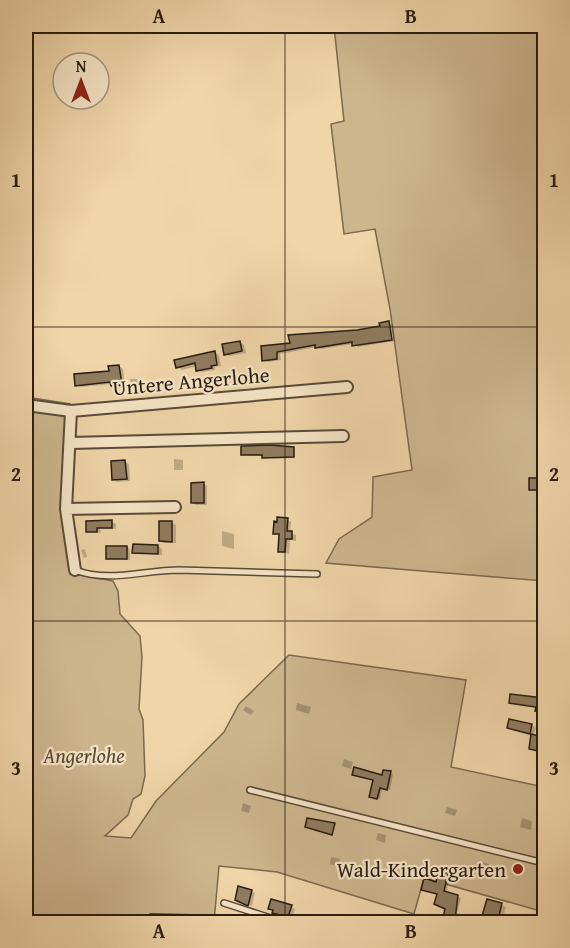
<svg xmlns="http://www.w3.org/2000/svg" width="570" height="948" viewBox="0 0 570 948" font-family="'Gentium Book Plus',serif">
<style>
.green{fill:#cdb68e;stroke:#7b6950;stroke-width:1.5}
.shadow{fill:#0003}
.building{fill:#907c60;stroke:#291c11;stroke-width:1.5}
.lines{fill:none;stroke-linecap:round;stroke-linejoin:round}
.lane-casing{stroke:#5a4a37;stroke-width:8}
.street-casing{stroke:#5a4a37;stroke-width:14}
.lane{stroke:#f5e4c6;stroke-width:5}
.street{stroke:#f5e4c6;stroke-width:10}
.grid{fill:none;stroke:#291c11;stroke-width:1.5;stroke-opacity:0.55}
.poi-dot{fill:#8f2418;stroke:#f5e4c6;stroke-width:2}
.labels{text-anchor:middle;dominant-baseline:central;stroke-width:4.5;stroke-linejoin:round;paint-order:stroke}
.street-label{font-size:21px;fill:#291c11;stroke:#f5e4c6}
.park-label{font-size:21px;font-style:italic;fill:#5a4a36;stroke:#f5e4c6}
.poi-label{font-size:21px;fill:#291c11;stroke:#f5e4c6;text-anchor:end}
.neatline{fill:none;stroke:#291c11;stroke-width:2}
.grid-label{font-size:20px;text-anchor:middle;font-weight:bold;fill:#291c11}
</style>
<rect width="100%" height="100%" fill="#efd5a8"/>
<filter id="stains"><feTurbulence type="fractalNoise" baseFrequency=".00333" numOctaves="4"/><feColorMatrix values="0 0 0 0 .2 0 0 0 0 .09 0 0 0 0 .02 0 0 0 .5 -.17"/></filter>
<radialGradient id="worn" r=".72"><stop offset=".6" stop-color="#630" stop-opacity="0"/><stop offset="1" stop-color="#630" stop-opacity=".3"/></radialGradient>
<path class="green" d="M334 26H544V581L326 563 339 539 372 517 373 477 412 470 390 309 375 229 344 234 331 124 344 121Z
M26 397 70 404 62 491 73 573 113 581 118 591 120 614 140 636 142 657 139 709 143 720 145 776 141 794 133 799 128 815 105 836 131 838 156 801 224 732 239 704 289 655 466 680 451 767 544 787V912L424 878 414 914 277 872 219 866 214 922H26Z"/>
<path class="shadow" d="M389 323 393 325 395 341 358 347 353 344 321 349 317 347 280 354 281 360 268 362 264 360 262 348 381 328Z
M240 342 244 345 246 353 229 356 225 354Z
M215 353 219 355 221 366 215 367V370L201 372 197 366 182 370 178 367Z
M119 366 123 369 125 386 116 388 112 384 81 387 77 385Z
M130 379H138L139 388H131Z
M174 459 183 460V470H174Z
M125 462 129 464 130 481 117 482 113 479Z
M544 477V491L530 489 544 480Z
M203 484 207 486V505H196L192 502Z
M287 519 291 522 290 533 296 535V541L290 540 289 554 280 551V535L274 533Z
M112 522 116 524V529H100L101 533 88 531Z
M172 523 176 525V543H164L160 540Z
M222 531 234 534V549L222 546Z
M540 545H544V553L540 552Z
M158 546 162 549V555L134 552Z
M126 547 130 549V560L107 558Z
M85 549 87 557 84 558 81 550Z
M512 696 544 700V713L537 710V708L515 705 511 703Z
M297 703 311 707 309 714 296 710Z
M246 706 254 711 251 715 243 710Z
M532 725 536 728 533 736 544 739V751L532 748 533 734 509 728Z
M344 759 353 762 351 769 342 766Z
M385 772 393 774 390 790 382 788 380 799 374 798V780L356 776 384 777Z
M243 803 251 806 249 813 241 811Z
M447 807 457 810 455 816 445 813Z
M522 818 532 821 531 830 520 827Z
M378 833 386 835 385 843 376 840Z
M331 857 340 859 339 867 330 864Z
M481 862 489 864 487 873 480 871Z
M447 874 450 876 446 894 461 898 457 913 460 915 458 921 447 918 446 909 438 894 437 883Z
M252 891 255 893 252 906 240 902Z
M488 900 506 907 502 921 487 917Z
M291 907 295 909 292 918 278 914Z
M236 914 247 917 246 920 235 916Z
M317 914 333 919 336 922H314Z
M529 914 544 918V922H527Z
M206 918 205 922 151 921Z"/>
<path class="building" d="M389 321 392 340 352 346V342L315 348V345L277 352V359L262 361 261 346 290 343 288 335 357 330 380 326 379 323Z
M240 341 242 351 224 355 222 344Z
M215 351 217 365 211 366 212 368 196 371 195 363 176 368 174 360Z
M119 365 122 385 111 386 110 382 75 386 74 374 109 371 108 366Z
M270 445 294 447V457L262 458V455H241V446Z
M125 460 127 479 112 480 111 461Z
M529 478H544V490H529Z
M204 482V503H191V483Z
M277 517 288 518 287 531H292V539H286L285 552H278L279 534H273L274 521 277 522Z
M112 520V528H97V532H86V521Z
M159 521H172V542L159 541Z
M133 544 158 545V554L132 553Z
M106 546H127V559H106Z
M510 694 544 698V712L535 711 536 707 509 703Z
M509 719 532 724 530 734 507 728Z
M531 734 544 737 543 752 529 749Z
M354 767 382 775 383 770 391 771 387 790 380 788 377 799 369 797 373 780 352 775Z
M307 818 335 823 332 835 305 827Z
M438 871 448 873 444 891 458 895 455 920 443 917 445 909 434 904 437 894 421 890 424 878 436 882Z
M238 886 252 890 248 906 235 900Z
M271 899 292 905 288 917 272 913 273 910 268 909Z
M487 899 502 903 498 920 482 916Z
M150 914 206 915V922H149Z"/>
<g class="lines">
<defs>
<path id="lane" d="M75 570C109 583 144 570 179 570 225 571 271 573 317 574
M250 790 544 863
M224 903 283 922"/>
<path id="street" d="M26 405 71 411 347 387
M71 411 66 509 75 570
M71 443 343 436
M66 509 175 507"/>
</defs>
<use href="#lane" class="lane-casing"/>
<use href="#street" class="street-casing"/>
<use href="#lane" class="lane"/>
<use href="#street" class="street"/>
</g>
<path class="grid" d="M285 26V922M26 327H544M26 621H544"/>
<circle class="poi-dot" cx="518" cy="869" r="6"/>
<g class="labels">
<g class="street-label">
<text transform="translate(191 381) rotate(-5)">Untere Angerlohe</text>
</g>
<g class="park-label">
<text x="84" y="755">Angerlohe</text>
</g>
<g class="poi-label">
<text x="506" y="869">Wald-Kindergarten</text>
</g>
</g>
<rect width="570" height="948" fill="none" stroke="#efd5a8" stroke-width="66"/>
<g transform="translate(81 81)"><circle r="28" fill="#f5e4c6" stroke="#a3947e" stroke-width="1.5"/>
<path d="M0-4.5L10 22L0 15L-10 22Z" fill="#8f2418"/>
<text y="-9" font-size="16" font-weight="bold" text-anchor="middle" fill="#291c11">N</text>
</g>
<rect x="33" y="33" width="504" height="882" class="neatline"/>
<g class="grid-label">
<text x="159" y="23">A</text>
<text x="411" y="23">B</text>
<text x="16" y="187">1</text>
<text x="554" y="187">1</text>
<text x="16" y="481">2</text>
<text x="554" y="481">2</text>
<text x="16" y="775">3</text>
<text x="554" y="775">3</text>
<text x="159" y="938">A</text>
<text x="411" y="938">B</text>
</g>
<rect width="100%" height="100%" filter="url(#stains)"/>
<rect width="100%" height="100%" fill="url(#worn)"/>
</svg>
